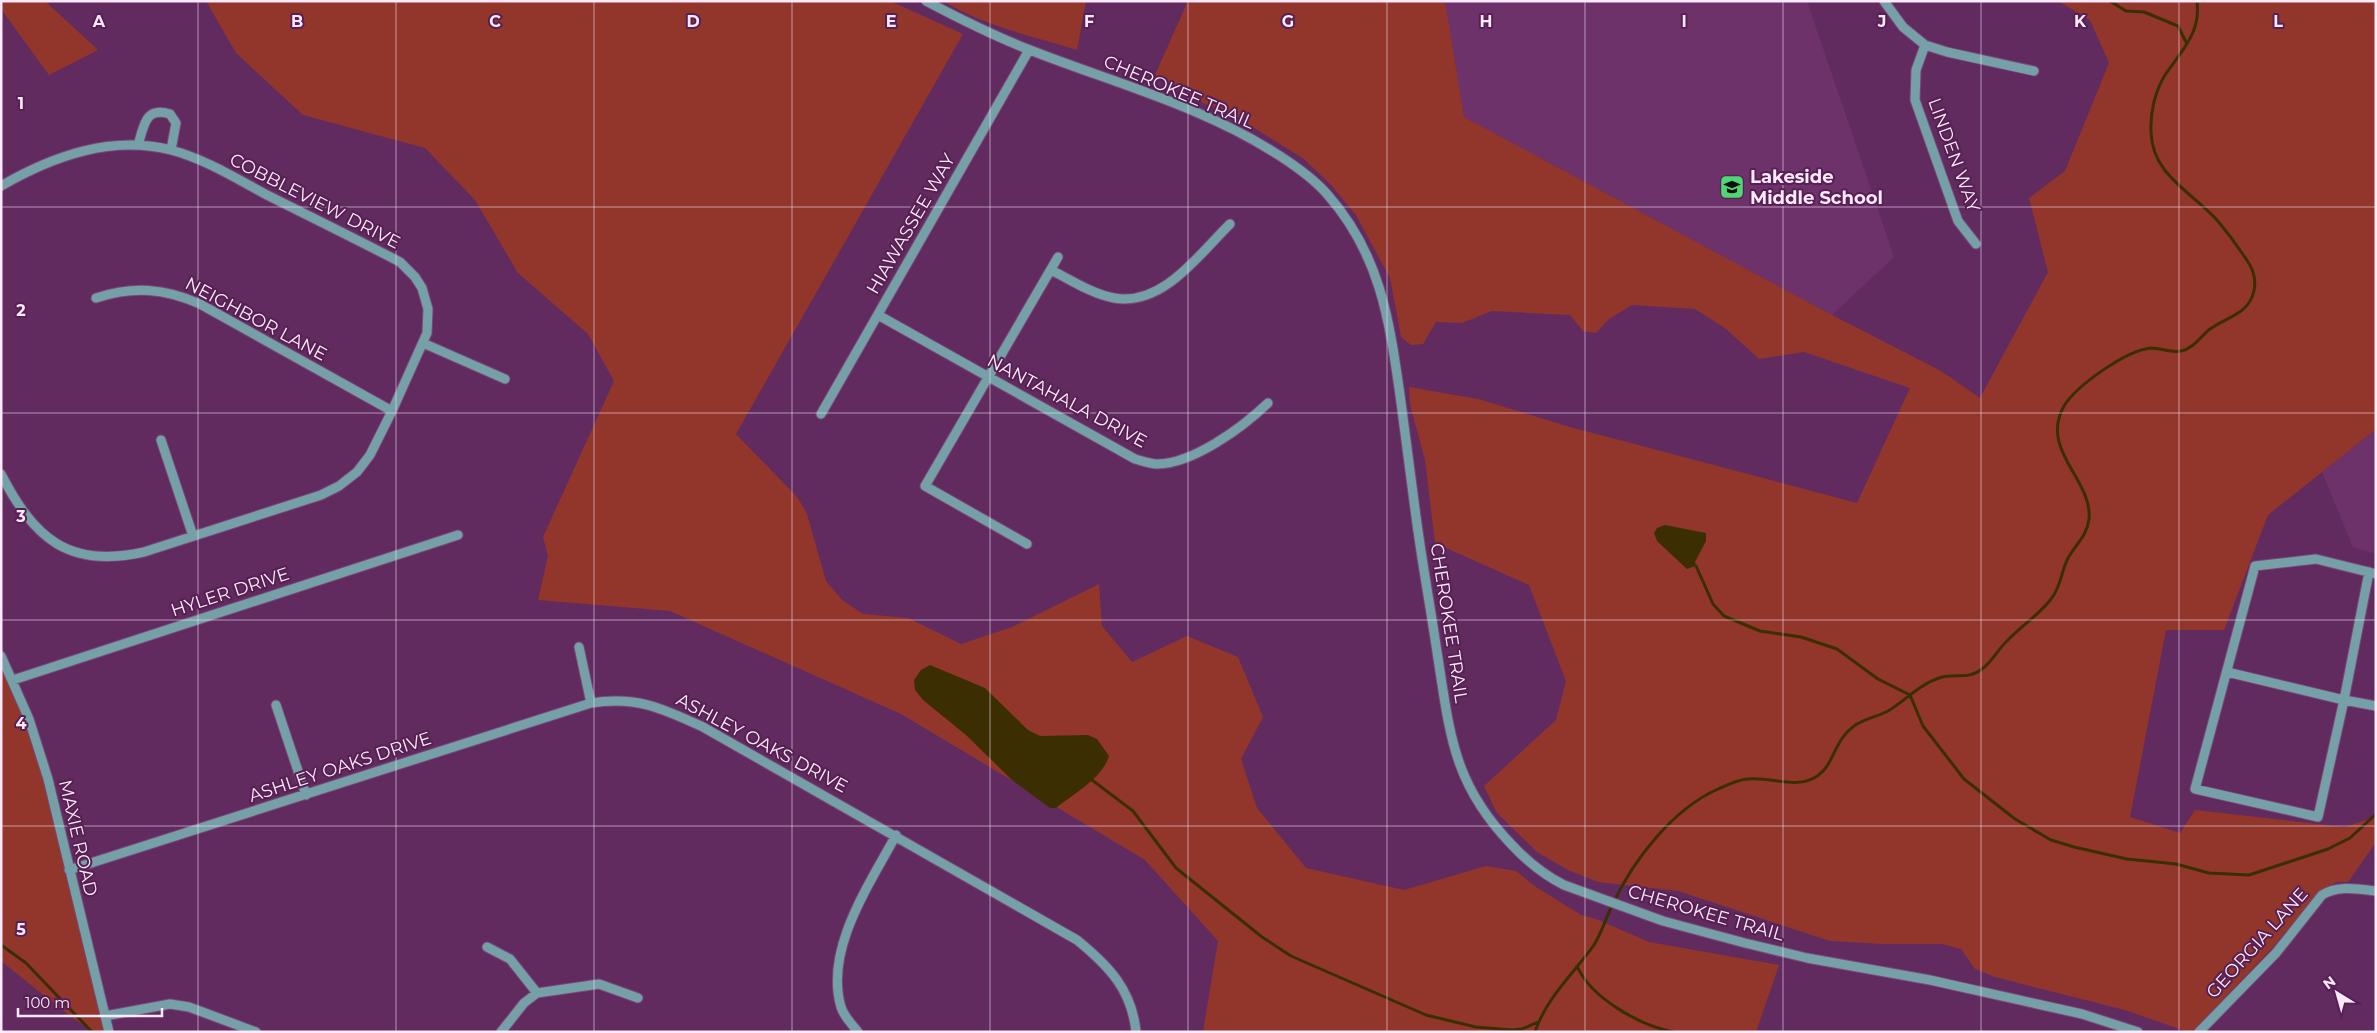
<svg xmlns="http://www.w3.org/2000/svg" width="2377" height="1033" viewBox="0 0 2377 1033" font-family="Montserrat,sans-serif">
<style>
.built{fill:#6e326b}
.green{fill:#92362b}
.water{fill:#3c2e03}
.lines{fill:none;stroke-linecap:round;stroke-linejoin:round}
.stream{stroke:#3c2e03;stroke-width:3}
.minor-casing{stroke:#7a4978;stroke-width:11}
.minor{stroke:#75a0a7;stroke-width:9}
.grid{fill:none;stroke:#fde9fb;stroke-width:1;stroke-opacity:0.55}
.labels{text-anchor:middle;dominant-baseline:central;stroke-width:4;stroke-linejoin:round;paint-order:stroke}
.street-label{font-size:18px;fill:#fde9fb;stroke:#562053}
.poi-label{font-size:18px;font-weight:bold;fill:#fde9fb;stroke:#562053;text-anchor:start}
.grid-label{font-size:16px;text-anchor:middle;font-weight:bold;fill:#fde9fb;stroke:#562053;stroke-width:4;stroke-linejoin:round;paint-order:stroke}
</style>
<rect width="100%" height="100%" fill="#612b5f"/>
<path class="built" d="M1445 1H1807L1894 257 1832 315 1464 117Z
M2376 429V554L2353 547 2322 472Z"/>
<path class="green" d="M1 1H45L98 50 49 75 1 9Z
M206 1H890L963 34 736 434 798 498 807 514 826 581 842 600 863 614 908 618 961 644 1012 627 1099 584 1102 626 1132 662 1187 636 1238 657 1263 717 1241 759 1257 808 1306 868 1404 890 1486 866 1516 871 1536 887 1581 915 1596 919 1649 942 1779 965 1756 1032H1203L1218 941 1145 860 901 714 670 611 538 600 548 556 543 537 614 381 588 334 518 273 475 200 425 148 303 115 236 53Z
M943 1H1086L1077 50C1033 36 984 26 943 1Z
M1188 1H1445L1464 117 1832 315 1941 371 1980 398 2048 272 2029 198 2065 171 2109 63 2090 20 2058 1H2376V429L2268 515 2224 630H2166L2130 817 2180 833 2195 810 2344 827 2376 817V842L2348 882H2338L2326 887 2316 895 2273 947 2192 1032H2188L2125 1010 1995 977 1975 969 1961 949 1942 944H1883L1830 941 1678 891 1598 882 1568 870 1537 852 1497 813 1484 786 1556 720 1566 681 1529 585 1435 543 1425 460 1410 405 1409 387 1478 399 1570 427 1857 503 1910 388 1804 352 1759 359 1726 329 1695 309 1632 305 1609 319 1596 333 1583 331 1570 315 1492 311 1462 323 1436 322 1423 344 1411 345 1401 337 1390 278 1356 215 1331 185 1304 159 1229 112 1203 103 1155 75Z
M1 656 29 719 109 1032H95L71 1017 1 961Z"/>
<path class="water" d="M1665 525 1706 533V541L1695 562 1696 566 1687 569 1657 541 1654 533 1657 528Z
M930 665 985 688 1028 730 1040 736 1088 735 1097 739 1109 756C1102 779 1073 794 1056 808H1050L1012 780 966 735 923 700 915 690 914 680 921 670Z"/>
<g class="lines">
<path class="stream" d="M2110 1 2126 11 2144 12 2178 26 2187 44
M1696 566 1713 604 1724 616 1760 631 1801 637 1837 649 1878 679 1910 695 1923 726 1964 779 2015 819 2051 840 2074 847 2127 859 2176 864 2209 873 2249 875 2328 849 2350 838 2376 814
M1092 780 1133 811 1176 868 1262 937 1291 956 1426 1015 1476 1027 1512 1030 1522 1029 1538 1022
M1 945 26 963 92 1032
M1577 966C1591 998 1639 1025 1673 1032
M1535 1032C1546 998 1574 973 1594 945 1602 932 1606 917 1613 904 1633 860 1673 809 1718 789 1727 785 1737 780 1747 779 1769 776 1794 789 1814 778 1835 767 1832 742 1854 726 1865 718 1877 717 1888 711 1905 701 1920 684 1939 678 1953 673 1969 680 1982 669 1992 662 1998 649 2007 641 2021 626 2039 615 2051 599 2061 587 2061 572 2068 558 2076 544 2087 536 2089 519 2093 480 2039 450 2064 406 2077 385 2127 350 2151 348 2161 348 2171 353 2181 351 2193 349 2201 336 2210 329 2228 316 2248 315 2254 291 2256 281 2254 271 2248 262 2239 248 2228 233 2217 220 2192 192 2152 175 2151 132 2150 113 2155 91 2165 75 2182 50 2201 33 2197 1"/>
<defs>
<path id="minor" d="M926 1C960 19 994 36 1030 50 1114 83 1203 106 1280 156 1297 167 1313 178 1327 194 1380 254 1389 318 1400 395 1405 433 1410 470 1415 509 1421 557 1430 604 1437 652 1450 733 1452 783 1512 845 1527 861 1544 875 1564 885L1663 921 1745 943 1807 958 1930 980 2082 1014 2138 1032
M1884 1 1903 27 1925 45 1947 52 2034 71
M1925 45 1916 70 1915 100 1958 221 1976 244
M138 145C144 126 145 106 170 114L176 123 171 150
M1 186C53 156 111 135 171 150 205 159 237 179 267 195 311 217 356 239 400 262L415 277 422 288 428 309 427 333 392 411 370 455 357 472 339 486 321 495 144 552C68 569 34 538 1 474
M1051 270C1071 280 1092 294 1114 298 1163 307 1200 253 1230 224
M96 298C133 286 164 288 200 304L392 411
M878 315 1135 459C1142 461 1150 464 1157 464 1193 464 1243 427 1268 403
M423 343 505 379
M821 414 1029 50
M161 440 193 536
M1027 544 925 486 1058 257
M2376 574 2316 559 2255 566 2195 789 2318 817 2344 700 2376 706
M579 647 591 703
M1 656 29 719 48 779 109 1032
M2227 672 2344 700 2369 572
M13 680 458 535
M276 705 306 795
M69 870 591 703C637 696 662 708 703 727L1077 940C1109 966 1132 990 1136 1032
M487 947 510 959 537 993
M105 1016 170 1004 189 1007 256 1032
M501 1032 524 1003 537 993 599 984 638 998
M858 1032C852 1024 844 1017 841 1007 824 949 870 884 896 835
M2199 1032 2276 953 2322 895C2338 885 2358 889 2376 891"/>
</defs>
<use href="#minor" class="minor-casing"/>
<use href="#minor" class="minor"/>
</g>
<path class="grid" d="M198 1V1032M396 1V1032M594 1V1032M792 1V1032M990 1V1032M1188 1V1032M1387 1V1032M1585 1V1032M1783 1V1032M1981 1V1032M2179 1V1032M1 207H2376M1 413H2376M1 620H2376M1 826H2376"/>
<defs>
<symbol id="school-square" viewBox="-11 -11 22 22"><rect x="-9" y="-9" width="18" height="18" rx="4" fill="#4fd675" stroke="#562053"/><path d="M0-5L7-2L0 1L-7-2ZM-4 1L0 2.5L4 1V4Q0 6-4 4Z" fill="#111"/></symbol>
</defs>
<g fill-rule="evenodd">
<use href="#school-square" x="1718" y="173" width="28" height="28"/>
</g>
<g class="labels">
<g class="street-label">
<text transform="translate(1179 92) rotate(23)">CHEROKEE TRAIL</text>
<text transform="translate(1954 155) rotate(70)">LINDEN WAY</text>
<text transform="translate(315 201) rotate(27)">COBBLEVIEW DRIVE</text>
<text transform="translate(911 224) rotate(-60)">HIAWASSEE WAY</text>
<text transform="translate(256 319) rotate(28)">NEIGHBOR LANE</text>
<text transform="translate(1067 401) rotate(28)">NANTAHALA DRIVE</text>
<text transform="translate(230 592) rotate(-18)">HYLER DRIVE</text>
<text transform="translate(1449 623) rotate(81)">CHEROKEE TRAIL</text>
<text transform="translate(762 743) rotate(28)">ASHLEY OAKS DRIVE</text>
<text transform="translate(340 767) rotate(-18)">ASHLEY OAKS DRIVE</text>
<text transform="translate(78 838) rotate(77)">MAXIE ROAD</text>
<text transform="translate(1706 913) rotate(16)">CHEROKEE TRAIL</text>
<text transform="translate(2257 943) rotate(-48)">GEORGIA LANE</text>
</g>
<g class="poi-label">
<text x="1750" y="177">Lakeside<tspan x="1750" dy="21">Middle School</tspan></text>
</g>
</g>
<g class="grid-label">
<text x="99" y="27">A</text>
<text x="297" y="27">B</text>
<text x="495" y="27">C</text>
<text x="693" y="27">D</text>
<text x="891" y="27">E</text>
<text x="1089" y="27">F</text>
<text x="1288" y="27">G</text>
<text x="1486" y="27">H</text>
<text x="1684" y="27">I</text>
<text x="1882" y="27">J</text>
<text x="2080" y="27">K</text>
<text x="2278" y="27">L</text>
<text x="21" y="109">1</text>
<text x="21" y="316">2</text>
<text x="21" y="522">3</text>
<text x="21" y="729">4</text>
<text x="21" y="935">5</text>
</g>
<rect width="2377" height="1033" fill="none" stroke="#fde9fb" stroke-width="5"/>
<g transform="translate(2337 993) rotate(323)" stroke="#562053" stroke-width="4" paint-order="stroke">
<path d="M0-4L9 19L0 12L-9 19Z" fill="#fde9fb"/>
<text y="-8" font-size="14" font-weight="bold" text-anchor="middle" fill="#fde9fb">N</text>
</g>
<path d="M18 1008v8h144v-8" fill="none" stroke="#fde9fb" stroke-width="2.5"/>
<text x="25" y="1008" font-size="15" fill="#fde9fb" stroke="#562053" stroke-width="4" paint-order="stroke">100 m</text>
</svg>
